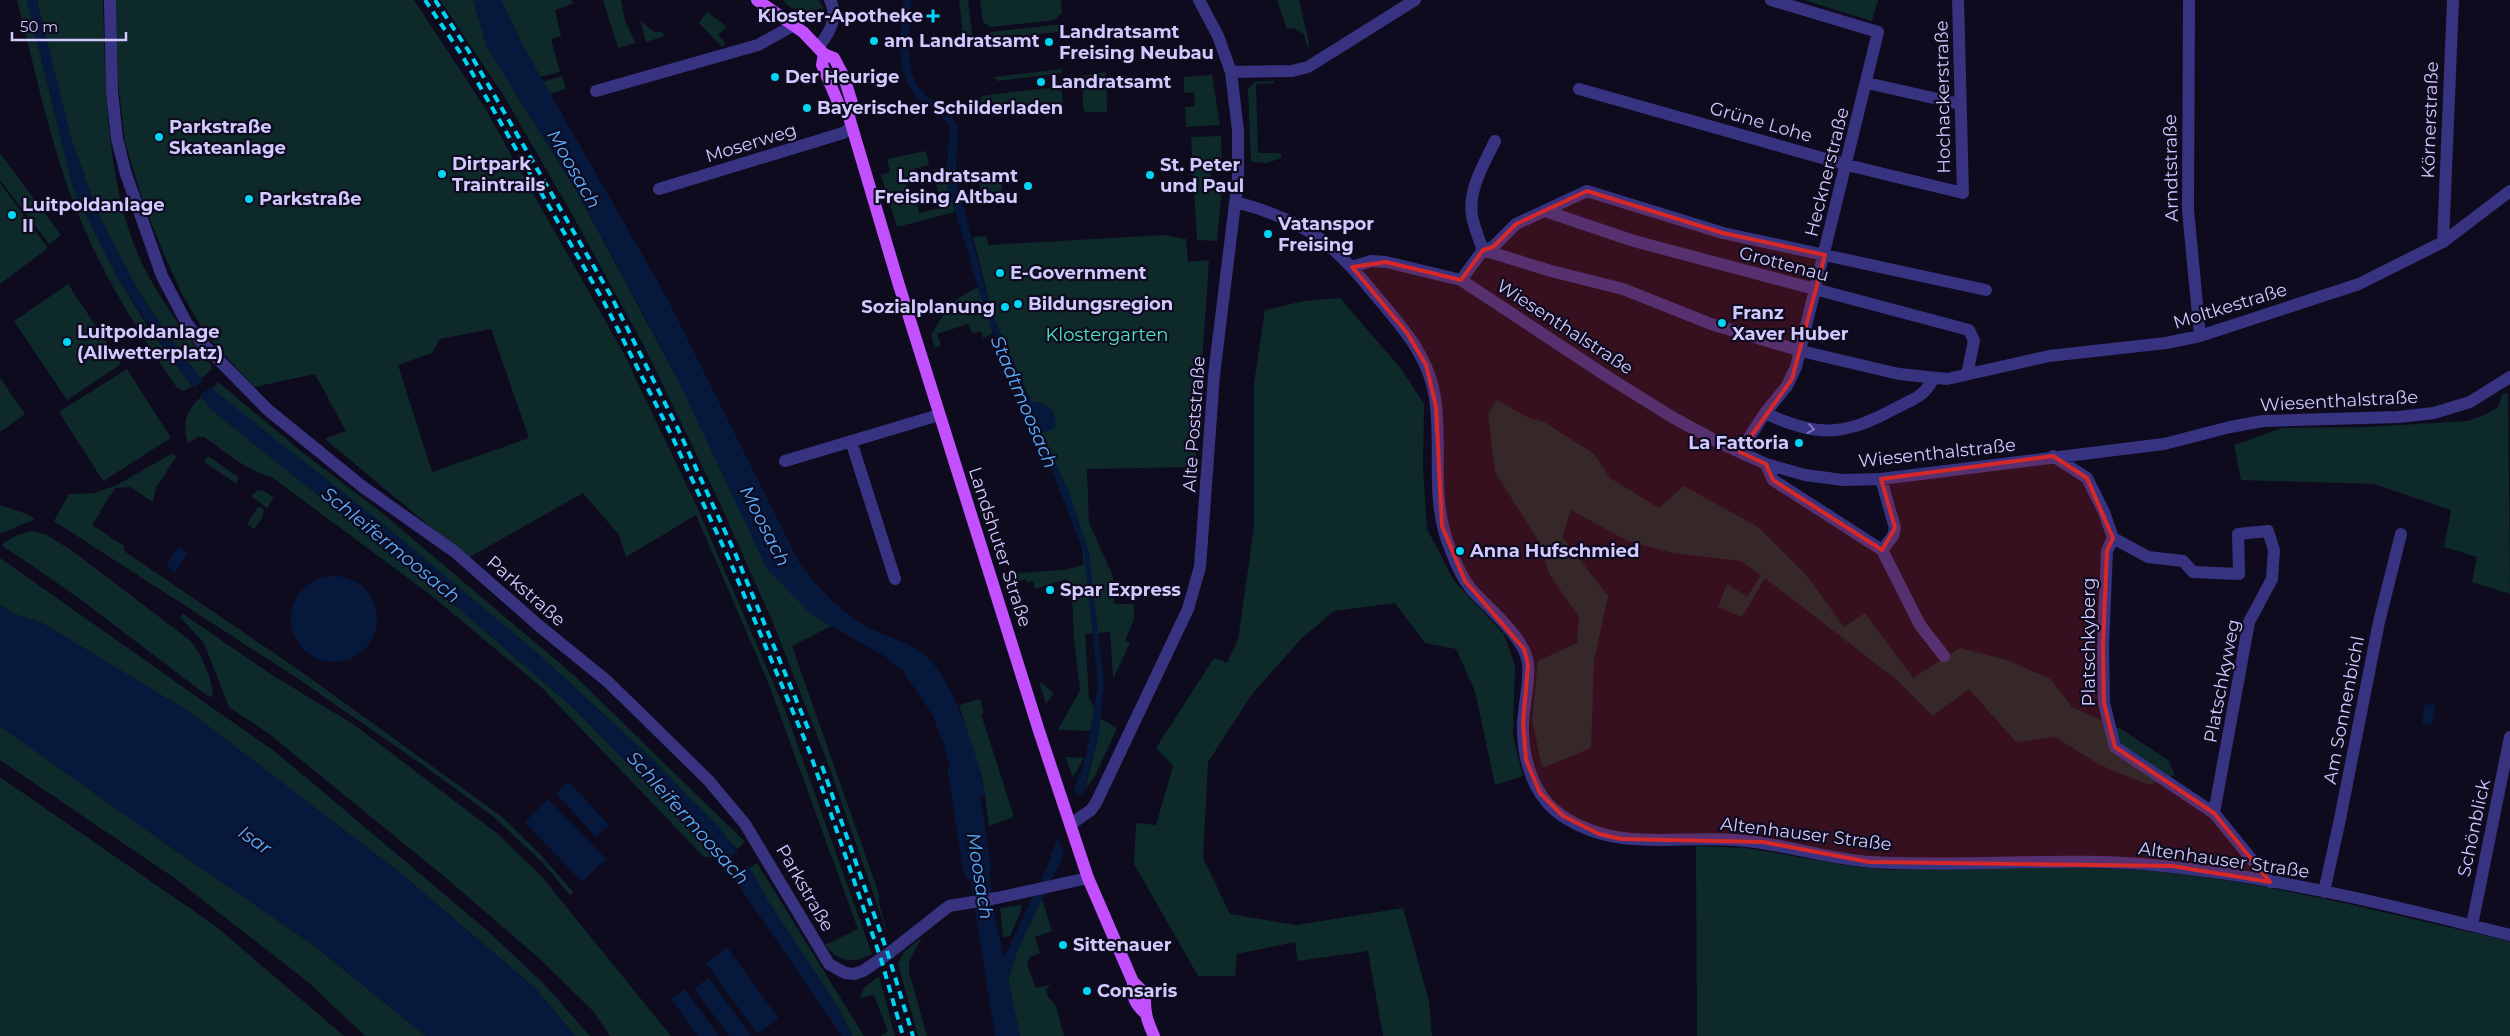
<svg xmlns="http://www.w3.org/2000/svg" width="2510" height="1036" viewBox="0 0 2510 1036" font-family="Montserrat,sans-serif">
<style>
.green{fill:#0e2929;fill-rule:evenodd}
.water{fill:#06193d}
.pier{fill:#0f0b1f}
.lines{fill:none;stroke-linecap:round;stroke-linejoin:round}
.river{stroke:#06193d;stroke-width:28}
.minor{stroke:#383381;stroke-width:12}
.major{stroke:#c250ff;stroke-width:12}
.rail{stroke:#00d6f4;stroke-width:4;stroke-dasharray:8 6;stroke-linecap:butt}
.oneway{stroke:#7d76ba}
.marked{fill:#d62828;fill-opacity:0.2;stroke:#d62828;stroke-width:4;stroke-linejoin:round}
.poi-dot{fill:#00d6f4;stroke:#0f0b1f;stroke-width:2}
.labels{text-anchor:middle;dominant-baseline:central;stroke-width:4.5;stroke-linejoin:round;paint-order:stroke}
.poi-label{font-size:18px;font-weight:bold;fill:#d1c9ff;stroke:#0f0b1f;text-anchor:start}
.street-label{font-size:18px;fill:#d1c9ff;stroke:#0f0b1f}
.park-label{font-size:18px;fill:#50e5c3;stroke:#0f0b1f}
.water-label{font-size:19px;font-style:italic;fill:#57adff;stroke:#0f0b1f}
</style>
<rect width="100%" height="100%" fill="#0f0b1f"/>
<path class="green" d="M17 0H27L73 188 116 275 150 330 192 386 184 391 177 388C143 338 109 286 85 230 53 158 37 77 17 0Z
M37 0H103C105 86 106 198 148 275 165 307 188 337 211 365L212 369 201 379 177 348 137 289 97 211 72 141Z
M116 0H414L483 105 624 354 698 509 785 710 872 954C854 964 838 962 825 945L858 929 768 682 696 515 626 557 619 535 583 493 468 558 325 439 346 431 315 374 254 387 207 336 183 296 165 257 143 202 125 142 118 81ZM491 329 529 438 432 472 398 365 432 353 440 339Z
M440 0H473L487 47 577 192 677 378 812 614 831 626 792 646 879 894V903L888 936 829 766 773 623 718 499 644 346 574 218 504 96Z
M501 0H571L574 3 555 10 561 36 551 39 560 72 540 77 522 44Z
M603 0H621L625 21 636 43 618 48Z
M783 0H818L824 9 820 8C810 16 789 10 783 0Z
M959 0H968L973 42 964 43Z
M980 0H1061L1062 12 1055 20 990 27 983 22Z
M1277 0H1299L1309 43 1308 49 1304 34 1294 28 1287 29Z
M1804 0H1878L1872 21Z
M707 12 727 27 718 35 726 44 722 47 699 23Z
M640 20 654 32H661L665 36 646 42Z
M1063 24 1064 31 991 40 990 32Z
M1063 69 1061 73 998 81 994 77Z
M1106 72 1107 112H1085L1083 108V76Z
M1212 75 1220 125 1186 127 1185 107 1195 106 1194 92 1184 93V77Z
M562 76 566 89 550 94 543 82Z
M1274 81V83L1256 84 1258 153H1281V158L1267 163 1251 162 1248 89 1254 82Z
M1056 87 1062 91 1063 109 1059 113 989 116 982 114 980 99 982 96Z
M1221 136 1222 169H1211V189H1222L1217 241 1197 240 1191 137Z
M926 151 929 165 909 170 912 182 906 184 910 202 916 201 919 213 941 208 933 170 946 167V179L955 212 897 227 881 175 890 172 887 159Z
M0 153 61 235 49 244 0 180Z
M997 174 1002 179 1001 201 997 203 981 204 979 176Z
M0 183 48 248 0 284Z
M1164 235 1186 239 1188 262 1209 260 1195 467 1087 469 1089 523 1113 576 1114 604H1134V620L1125 640 1130 643 1113 679 1110 632 1085 634 1089 698 1100 718 1117 728 1096 774 1085 790 1099 732 1091 729 1089 731 1058 730 1080 690 1074 640 1072 595 1067 579 1035 589 1033 581 1027 583 1025 579 1016 582 1018 587 1010 589 1006 574 1064 570 1084 565 1080 526 1068 490 1045 443 1031 401 993 316 973 237 987 236 988 245Z
M68 284 121 364 67 400 14 321Z
M979 287 993 334 983 338 981 331 972 333 968 324 937 334 941 345 935 348 931 335C948 307 948 301 979 287Z
M1340 298 1402 370 1424 404 1423 468 1427 529 1454 581 1504 634 1515 666 1513 736 1523 776 1495 785 1475 691 1456 649 1425 643 1395 603 1334 611 1301 639 1252 694 1208 762 1203 858 1230 914 1296 925 1403 908 1429 1001 1432 1036H1383L1368 951 1298 961 1295 942 1237 954 1235 976H1198L1134 864 1136 823 1156 825 1173 766 1156 748 1214 658 1227 663 1238 640 1254 527V383L1265 310 1304 301Z
M127 369 171 438 103 481 59 412Z
M0 378 25 414 0 432Z
M218 382 302 452 381 512 576 677 745 842 737 849 651 758 536 652 217 393 212 389Z
M2508 393 2510 594 2472 582 2477 557 2444 547 2451 510 2374 484 2241 480 2234 445 2282 428 2366 427 2468 421 2484 415 2498 407 2503 394Z
M201 397 212 410 462 611 577 711 687 826 720 858 704 857 542 688 432 596 272 477C246 471 225 451 204 437H198L188 443C182 424 186 410 201 397Z
M1497 400 1529 418 1544 422 1594 454 1610 478 1659 508 1684 486 1758 527 1807 576 1844 627 1865 613 1913 678 1960 648 2007 660 2050 679 2072 707 2121 729 2168 760 2175 775 2149 785 2100 765 2055 737 2016 742 1969 689 1933 716 1897 680 1765 578 1742 617 1718 607 1727 584 1747 597 1761 575 1741 561 1673 553 1628 541 1571 510 1562 537 1608 596 1594 660 1591 748 1542 768 1532 719 1538 661 1577 643 1579 617 1550 575 1538 540 1495 472 1488 414Z
M173 453 176 457 156 488 153 502 130 487 115 488 92 525 124 546V551L299 670 501 816 540 854 573 892 570 895 542 862 494 817 427 768 297 678 54 521 69 494 95 493 117 485Z
M208 456 238 477 237 484 204 462Z
M263 490 274 498 267 508 251 496 257 491Z
M0 505C13 510 23 511 35 519L0 534Z
M259 506 264 510 263 516 254 529 247 524Z
M31 531 45 534 74 552 192 642C202 656 213 680 213 697L208 696C140 646 74 591 2 546L3 543 18 535Z
M0 558 278 754 489 932 545 985 590 1036H575L535 988 399 872 191 713 42 623 14 614 0 605Z
M183 614 272 675 353 724 498 834 542 877 671 1036H610L593 1011 540 959 440 873 268 733 229 707 204 643 180 617Z
M1039 681 1054 693 1046 704Z
M980 699 984 713 981 714 1014 817 989 826 983 781 959 705Z
M0 726 172 848 312 944 426 1036H365L308 982 173 877 0 760Z
M1065 757 1084 758 1073 777Z
M0 777 214 925 344 1036H0Z
M1696 846 1746 848 1856 867 1891 870C1984 869 2079 863 2171 873 2282 885 2392 915 2501 939L2510 942V1036H1697Z
M757 863 864 1036H852L838 1007 768 901 750 868Z
M1042 899 1052 931 1035 937 1040 953 1030 957 1027 965 1036 988 1051 985 1046 989 1048 997 1056 1006 1064 1036H1020L1008 981 1018 949Z
M1022 905 1021 911 1010 936 1003 937 1000 908Z
M922 937 909 961V972L927 1036H918L898 964 904 952Z
M879 976 895 1036H880L888 1032 874 995 860 998 864 988Z"/>
<path class="water" d="M27 0H37L72 141 97 211 137 289 177 348 204 382 217 393 387 527 536 652 651 758 720 828 750 868 768 901 838 1007 852 1036H842L720 858 687 826 577 711 462 611 212 410 171 359 116 275 73 188Z
M473 0H501L522 44 666 296 800 564C821 592 844 616 876 631 891 638 907 643 921 652 951 671 980 761 985 795L978 796 979 807 961 809 943 742 932 714 903 671 886 657 812 615 767 569 677 378 644 315 577 192 487 47Z
M903 0H911C911 33 900 70 926 96 935 105 949 111 955 122 961 133 954 165 956 180L993 316 1031 401 1042 403 1053 411 1056 424 1054 429 1041 433 1068 490 1089 552 1104 684 1099 732 1071 840 1018 949 1008 981 1020 1036H995L963 833 983 830 996 922 1004 958 1048 865 1086 756 1098 684 1084 553 1052 470 1035 437 985 311 946 179 950 127C943 115 925 108 916 97 892 68 903 33 903 0Z
M179 547 188 553 175 572 166 565Z
M291 619a43 43 0 1 1 86 0a43 43 0 1 1-86 0Z
M0 605 14 614 42 623 191 713 399 872 535 988 575 1036H426L312 944 172 848 0 726Z
M2425 704 2435 705 2432 725 2422 724Z
M569 782 609 825 596 837 556 793Z
M548 799 606 859 582 882 525 822Z
M727 947 779 1019 757 1034 706 963Z
M709 978 751 1036H729L694 988Z
M685 989 719 1036H698L671 999Z"/>
<path class="pier" d="M939 103 954 116 935 117 920 105Z
M205 379 212 386 198 397 192 390Z
M1072 787 1077 794H1086L1073 841 1065 860 1056 832Z
M740 850 750 864 732 877 722 863Z"/>
<g class="lines">
<path class="river" d="M962 772 977 868"/>
<path class="minor" d="M110 0 112 91 117 139 126 174 162 276 186 322 201 342 268 410 363 487 455 552 538 625 607 681 644 717 709 781 745 824 829 964 845 973 854 974 863 971 888 954 949 906 997 898 1088 878
M2189 0 2188 210 2200 336
M818 47C830 33 839 17 830 0
M1231 72 1292 71 1308 67 1415 0
M1867 83 1960 104
M1579 89 1847 165 1963 193 1958 0
M596 91 758 45 794 25
M659 189 843 133 852 127
M1236 202C1266 210 1297 222 1322 240 1343 256 1360 276 1376 296 1402 327 1429 356 1435 398 1443 451 1429 499 1451 551 1456 564 1462 578 1471 589 1488 608 1525 638 1528 663 1530 682 1524 703 1523 723 1522 756 1532 795 1561 815 1617 853 1674 835 1736 840 1782 843 1826 859 1872 862 1972 868 2073 855 2173 867 2286 879 2399 907 2510 935
M1548 212 1634 241 1969 330 1974 341 1967 374
M2443 242 2453 0
M1483 250 1551 271 1623 289 1711 324 1801 351 1899 374 1947 379 2049 356 2166 343 2200 336 2359 284 2443 242 2510 191
M1483 250C1479 239 1474 227 1472 216 1468 189 1484 164 1495 141
M1352 267 1371 261 1386 262 1461 280 1611 379 1672 417 1718 442 1766 464 1805 475 1843 480 1881 479 2164 444 2230 427 2263 421 2398 417 2434 413 2470 402 2510 377
M1461 280 1483 250 1493 247 1516 224 1587 191 1723 233 1986 290
M1765 413C1819 438 1844 436 1896 408 1913 399 1924 397 1933 379
M851 441 895 579
M1740 452 1765 413 1787 386 1796 367 1878 32 1771 0
M2053 456 2087 478 2104 512 2113 538 2148 557 2183 561 2193 572 2239 574 2238 534 2268 531 2274 550 2272 579 2249 622 2214 813
M785 461 939 415
M1766 464 1773 480 1882 550 1920 625 1944 656
M1881 479 1895 528 1893 536 1882 550
M2113 538 2107 551 2103 647 2104 703 2115 747 2214 813 2270 882
M1071 824 1091 810 1096 803 1188 609 1200 567 1214 375 1238 179V131L1231 72 1218 36 1199 0
M2324 892 2340 819 2379 622 2401 534
M2472 925 2510 737"/>
<path class="major" d="M757 0 803 32 824 54 834 58 844 77 852 103 849 117
M824 54 822 65 840 107 849 117 898 282 1039 731 1088 878 1133 982C1150 997 1143 995 1146 1013 1147 1021 1151 1029 1154 1036
M1133 982C1132 997 1134 1003 1145 1013"/>
<path class="rail" d="M425 0 463 57 604 302 670 432 729 559 809 750 881 959 903 1036
M435 0 468 50 611 296 678 429 735 553 810 733
M822 766 888 954 913 1036"/>
</g>
<defs><path id="oneway-chevron" d="M-2-3.5L2.5 0L-2 3.5" fill="none" stroke-width="1.6" stroke-linecap="round" stroke-linejoin="round" transform="scale(1.25)"/></defs>
<use class="oneway" href="#oneway-chevron" transform="translate(1811 429) rotate(9)"/>
<path class="marked" d="M1587 191 1723 233 1825 255 1792 379 1740 452 1766 464 1773 480 1882 550 1895 528 1881 479 2053 456 2087 478 2113 538 2107 551 2103 647 2104 703 2115 747 2214 813 2270 882 2172 866 1869 862 1763 842 1621 839 1599 834 1563 816 1540 793 1526 760 1523 723 1528 664 1524 649 1465 581 1442 526 1436 407 1426 365 1407 333 1352 267 1386 262 1461 280 1483 250 1493 247 1516 224Z"/>
<g class="poi-dot">
<path d="M930.5 8.5h5v5h5v5h-5v5h-5v-5h-5v-5h5z"/>
<circle cx="874" cy="41" r="5"/>
<circle cx="1049" cy="42" r="5"/>
<circle cx="775" cy="77" r="5"/>
<circle cx="1041" cy="82" r="5"/>
<circle cx="807" cy="108" r="5"/>
<circle cx="159" cy="137" r="5"/>
<circle cx="442" cy="174" r="5"/>
<circle cx="1150" cy="175" r="5"/>
<circle cx="1028" cy="186" r="5"/>
<circle cx="249" cy="199" r="5"/>
<circle cx="12" cy="215" r="5"/>
<circle cx="1268" cy="234" r="5"/>
<circle cx="1000" cy="273" r="5"/>
<circle cx="1018" cy="304" r="5"/>
<circle cx="1005" cy="307" r="5"/>
<circle cx="1722" cy="323" r="5"/>
<circle cx="67" cy="342" r="5"/>
<circle cx="1799" cy="443" r="5"/>
<circle cx="1460" cy="551" r="5"/>
<circle cx="1050" cy="590" r="5"/>
<circle cx="1063" cy="945" r="5"/>
<circle cx="1087" cy="991" r="5"/>
</g>
<g class="labels">
<g class="poi-label">
<text x="923" y="16" text-anchor="end">Kloster-Apotheke</text>
<text x="1059" y="32">Landratsamt<tspan x="1059" dy="21">Freising Neubau</tspan></text>
<text x="884" y="41">am Landratsamt</text>
<text x="785" y="77">Der Heurige</text>
<text x="1051" y="82">Landratsamt</text>
<text x="817" y="108">Bayerischer Schilderladen</text>
<text x="169" y="127">Parkstraße<tspan x="169" dy="21">Skateanlage</tspan></text>
<text x="452" y="164">Dirtpark<tspan x="452" dy="21">Traintrails</tspan></text>
<text x="1160" y="165">St. Peter<tspan x="1160" dy="21">und Paul</tspan></text>
<text x="1018" y="176" text-anchor="end">Landratsamt<tspan x="1018" dy="21">Freising Altbau</tspan></text>
<text x="259" y="199">Parkstraße</text>
<text x="22" y="205">Luitpoldanlage<tspan x="22" dy="21">II</tspan></text>
<text x="1278" y="224">Vatanspor<tspan x="1278" dy="21">Freising</tspan></text>
<text x="1010" y="273">E-Government</text>
<text x="1028" y="304">Bildungsregion</text>
<text x="995" y="307" text-anchor="end">Sozialplanung</text>
<text x="1732" y="313">Franz<tspan x="1732" dy="21">Xaver Huber</tspan></text>
<text x="77" y="332">Luitpoldanlage<tspan x="77" dy="21">(Allwetterplatz)</tspan></text>
<text x="1789" y="443" text-anchor="end">La Fattoria</text>
<text x="1470" y="551">Anna Hufschmied</text>
<text x="1060" y="590">Spar Express</text>
<text x="1073" y="945">Sittenauer</text>
<text x="1097" y="991">Consaris</text>
</g>
<g class="street-label">
<text transform="translate(1943 97) rotate(-91)">Hochackerstraße</text>
<text transform="translate(2430 120) rotate(-88)">Körnerstraße</text>
<text transform="translate(1761 122) rotate(16)">Grüne Lohe</text>
<text transform="translate(751 143) rotate(-17)">Moserweg</text>
<text transform="translate(2171 168) rotate(-91)">Arndtstraße</text>
<text transform="translate(1827 172) rotate(-76)">Hecknerstraße</text>
<text transform="translate(1784 264) rotate(15)">Grottenau</text>
<text transform="translate(2230 306) rotate(-17)">Moltkestraße</text>
<text transform="translate(1565 327) rotate(33)">Wiesenthalstraße</text>
<text transform="translate(2339 401) rotate(-3)">Wiesenthalstraße</text>
<text transform="translate(1194 424) rotate(-86)">Alte Poststraße</text>
<text transform="translate(1937 453) rotate(-6)">Wiesenthalstraße</text>
<text transform="translate(1000 547) rotate(72)">Landshuter Straße</text>
<text transform="translate(526 591) rotate(41)">Parkstraße</text>
<text transform="translate(2089 642) rotate(-90)">Platschkyberg</text>
<text transform="translate(2222 681) rotate(-79)">Platschkyweg</text>
<text transform="translate(2344 710) rotate(-79)">Am Sonnenbichl</text>
<text transform="translate(2474 828) rotate(-78)">Schönblick</text>
<text transform="translate(1806 834) rotate(7)">Altenhauser Straße</text>
<text transform="translate(2224 860) rotate(8)">Altenhauser Straße</text>
<text transform="translate(805 888) rotate(60)">Parkstraße</text>
</g>
<g class="park-label">
<text x="1107" y="335">Klostergarten</text>
</g>
<g class="water-label">
<text transform="translate(574 169) rotate(60)">Moosach</text>
<text transform="translate(1024 402) rotate(67)">Stadtmoosach</text>
<text transform="translate(765 526) rotate(63)">Moosach</text>
<text transform="translate(391 545) rotate(39)">Schleifermoosach</text>
<text transform="translate(688 818) rotate(48)">Schleifermoosach</text>
<text transform="translate(255 840) rotate(35)">Isar</text>
<text transform="translate(980 876) rotate(81)">Moosach</text>
</g>
</g>
<path d="M12 32v8h114v-8" fill="none" stroke="#d1c9ff" stroke-width="2.5"/>
<text x="20" y="32" font-size="15" fill="#d1c9ff" stroke="#0f0b1f" stroke-width="4" paint-order="stroke">50 m</text>
</svg>
